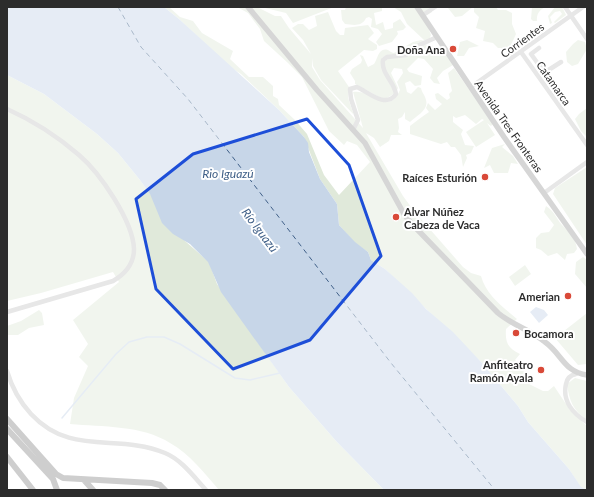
<svg xmlns="http://www.w3.org/2000/svg" width="594" height="497" viewBox="0 0 594 497" font-family="Lato,sans-serif">
<style>
.green{fill:#e0e9da}
.water{fill:#c7d6e8}
.lines{fill:none;stroke-linecap:round;stroke-linejoin:round}
.stream{stroke:#c7d6e8;stroke-width:1.5}
.ferry{stroke:#406088;stroke-width:1;stroke-dasharray:5 4;stroke-linecap:butt}
.minor{stroke:#c9c9c9;stroke-width:4.5}
.major{stroke:#a4a4a4;stroke-width:5.5}
.highway{stroke:#939393;stroke-width:6}
.marked{fill:none;stroke:#1d4ed8;stroke-width:3;stroke-linejoin:round}
.poi-dot{fill:#d94938;stroke:#fff;stroke-width:1.5}
.labels{text-anchor:middle;dominant-baseline:central;stroke-width:4;stroke-linejoin:round;paint-order:stroke}
.street-label{font-size:11px;fill:#2c2c2c;stroke:#fff}
.poi-label{font-size:11px;font-weight:bold;fill:#2c2c2c;stroke:#fff;text-anchor:end}
.water-label{font-size:12px;font-style:italic;fill:#406088;stroke:#fff}
</style>
<rect width="100%" height="100%" fill="#fff"/>
<path class="green" d="M164 7H169L180 17 193 21 202 33 233 51 230 59 249 77H263L273 86V96L278 99 279 105 295 120 307 134 324 175 339 195 370 162 357 145 347 141 344 145 329 131 302 77 288 63 264 41 260 29 248 13 237 7H257L275 16H281L289 28 311 54 303 40 292 28 298 24H303L309 30 317 26 315 16 328 12 336 31 340 35H344L345 28 368 25 374 33 368 39 377 45V49L373 51 364 50 338 71 349 87 348 98 354 115 321 80 313 66 312 58V67L320 80 363 128 353 92C374 89 388 117 400 90L397 82 403 73 402 69 394 68 391 73 398 88 397 90 384 68 385 61C389 57 396 56 402 54 408 52 413 48 419 46 433 40 447 54 453 65L443 71 437 78 440 84 434 83 430 78 433 69 424 59 418 58 407 69 409 72 422 76 421 85 415 86 410 81 405 83 407 92 411 94 418 87 421 88C422 93 425 95 426 100 429 110 416 116 410 122L405 119V112L402 117 398 119 399 128 398 132 402 135H391L389 141 380 147 374 138 366 133 403 196 414 211 463 267 471 273 481 276C486 295 503 307 517 319L506 329C505 343 508 348 520 354L515 360 523 366 525 382 543 391H548L554 386 570 410 587 426V490L581 488 569 469 528 422 518 406 482 363 385 269 371 260 368 252 355 243 339 225 337 204 320 179 304 137 279 110 241 74 230 67 179 19Z
M261 7H334L293 23 286 13Z
M346 7H382V11L374 13 376 25 383 22 385 30 393 28V23L400 19 406 27 403 30 397 31 398 34 392 42 379 46 376 42 382 34 378 29 371 27 372 19 369 17 366 18C362 27 353 25 345 24L342 20 341 10H345Z
M393 7H432V12L424 17 431 35 429 40H424L407 24 401 12Z
M450 7H473L462 16 455 17 448 8Z
M474 7H496L498 10H506L512 13V24L516 34 511 45 512 52 509 54 501 48H498L493 43 483 41 485 31 476 28 479 17 474 12Z
M532 7H548C541 7 536 14 537 21H533L531 19Z
M555 7H562L566 15 555 23 554 22 562 14 560 11 555 12 550 17 552 23 550 24 548 16Z
M421 40 425 41 403 54 387 55 382 58V70L395 93 387 98H382C372 94 364 88 355 84V81L350 73 352 69 361 63 362 60 360 55 363 56 368 67 374 64C378 59 378 47 388 50 390 51 392 53 394 53L413 42Z
M467 40 479 46 469 48 464 56H457L460 42Z
M578 40 585 42 587 49 578 64 572 66 567 62 566 52 573 44Z
M454 68 493 124 491 126 487 123 495 135 476 147 466 132 484 120 482 119 476 124 465 115 456 118 453 116V122L463 130 461 134 465 145 474 146 471 153 466 155 467 158 463 167 461 155 455 147H451L447 142 441 144 410 134V126C416 121 422 117 429 112L426 108 428 103 435 110 442 104 436 99 435 94 438 93 447 100 450 98 449 94 452 91 448 73Z
M7 75 44 94 97 134 118 153 140 180 185 241 209 262 217 284 289 387 336 441 384 490H219C205 474 190 454 170 443 142 425 102 427 70 424L74 398 88 366 79 357 88 344 73 320 119 282 113 272 41 293 7 301Z
M587 108V137L581 131 575 119 579 114Z
M505 144 502 147 513 156 518 164 511 163 508 173H494L490 165 484 168 492 148Z
M587 167V245L553 194 555 188Z
M546 206C555 212 556 218 562 225 570 233 575 237 577 249L574 253 567 254 565 260 557 253 548 256 541 250 536 248V238L541 233 549 232 554 225 544 212Z
M583 257 587 260V288L575 274 576 262Z
M525 265 531 274 515 286 509 277Z
M39 310 42 313 44 325 29 328 18 335H8L7 326 21 321Z
M587 313V364L578 365 555 338Z
M575 378 587 381V420C573 411 569 400 567 384Z"/>
<path class="water" d="M7 7H164L179 19 279 110 304 137 308 143 309 152 320 179 337 204 339 225 355 242 368 252 371 260 385 269 412 293 426 309 453 332 482 363 518 406 528 422 569 469 581 487 587 490H384L336 441 289 387 221 292 208 262 190 244 173 234 162 223 150 194 140 180 118 153 97 134 44 94 7 75Z
M536 307 544 310 548 315 539 323 530 312Z"/>
<g class="lines">
<path class="stream" d="M62 418 116 354 129 342 147 337H164L180 344 235 378 250 380 280 373"/>
<path class="ferry" d="M118 7 141 47 188 99 391 363 495 490"/>
<path class="minor" d="M565 7 587 39
M423 15 435 7
M539 48 531 54 544 72
M521 52 587 145
M542 73 547 71 561 62
M471 87 583 7
M7 109C34 121 57 136 79 155 100 173 133 221 134 249 134 263 125 274 113 281L7 312
M353 130 358 120 351 99 350 89 357 87C368 92 386 109 396 94 394 81 381 74 383 60L387 57 406 55 413 48 437 37
M544 193 587 162
M7 371C12 388 19 401 31 414 71 457 117 433 165 453 182 460 194 477 206 490
M576 374C571 375 567 378 566 384 562 401 573 414 587 422"/>
<path class="major" d="M248 7 317 90 365 143 404 214 411 223 498 313C512 325 531 330 545 342 562 354 564 372 587 375
M417 7 504 137 587 254"/>
<path class="highway" d="M7 419 56 474 63 478 152 483 160 485 165 490
M7 429 53 479 57 490
M7 457 33 490
M84 480 93 490"/>
</g>
<path d="M0 0H594V497H0ZM307 119 349 165 381 256 310 340 233 369 156 289 136 199 193 154Z" fill="#fff" fill-opacity=".55" fill-rule="evenodd"/>
<path class="marked" d="M307 119 349 165 381 256 310 340 233 369 156 289 136 199 193 154Z"/>
<g class="poi-dot">
<circle cx="453" cy="49" r="4"/>
<circle cx="485" cy="177" r="4"/>
<circle cx="396" cy="217" r="4"/>
<circle cx="568" cy="296" r="4"/>
<circle cx="516" cy="333" r="4"/>
<circle cx="541" cy="370" r="4"/>
</g>
<g class="labels">
<g class="street-label">
<text transform="translate(522 40) rotate(-36)">Corrientes</text>
<text transform="translate(554 83) rotate(55)">Catamarca</text>
<text transform="translate(509 126) rotate(55)">Avenida Tres Fronteras</text>
</g>
<g class="poi-label">
<text x="445" y="49">Doña Ana</text>
<text x="477" y="177">Raíces Esturión</text>
<text x="404" y="211" text-anchor="start">Alvar Núñez<tspan x="404" dy="13">Cabeza de Vaca</tspan></text>
<text x="560" y="296">Amerian</text>
<text x="524" y="333" text-anchor="start">Bocamora</text>
<text x="533" y="364">Anfiteatro<tspan x="533" dy="13">Ramón Ayala</tspan></text>
</g>
<g class="water-label">
<text x="228" y="173">Rio Iguazú</text>
<text transform="translate(260 230) rotate(53)">Río Iguazú</text>
</g>
</g>
<rect width="594" height="497" fill="none" stroke="#2c2c2c" stroke-width="16"/>
</svg>
